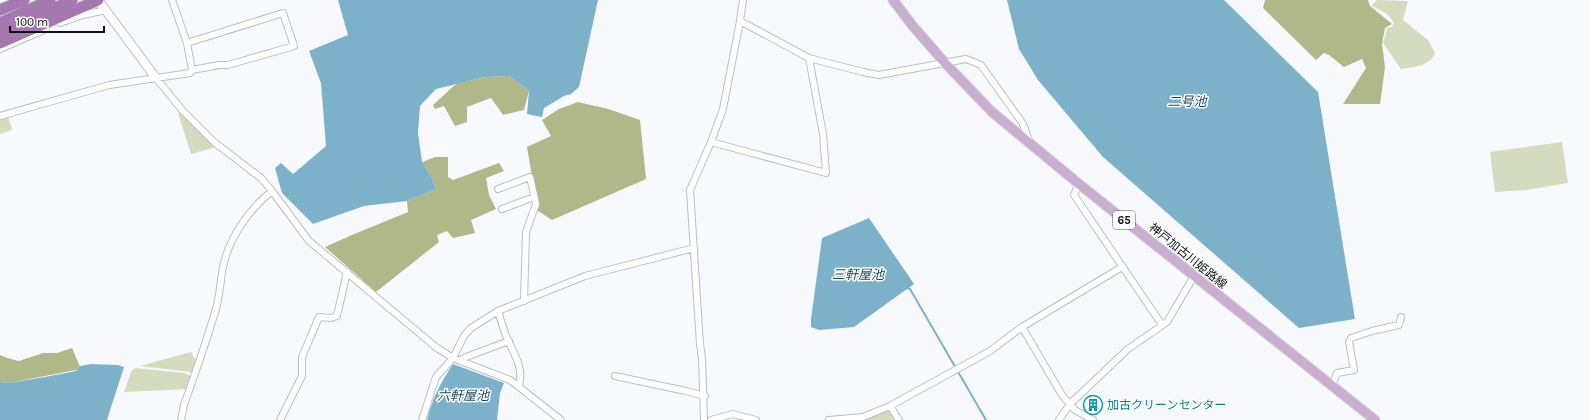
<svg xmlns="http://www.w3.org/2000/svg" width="1591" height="420" viewBox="0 0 1591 420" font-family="Karla,'Noto Sans JP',sans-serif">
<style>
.green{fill:#d5dbbe}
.forest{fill:#b0b88a}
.water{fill:#7db1c9}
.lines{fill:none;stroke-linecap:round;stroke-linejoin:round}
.stream{stroke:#7db1c9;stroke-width:2}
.street-casing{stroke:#bdbec1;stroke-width:8}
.secondary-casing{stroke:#bdbec1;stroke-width:10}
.primary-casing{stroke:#d4d4d4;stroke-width:11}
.highway-casing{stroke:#d4d4d4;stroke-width:13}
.street{stroke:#fff;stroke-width:6}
.secondary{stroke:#fff;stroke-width:8}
.primary{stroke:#c9aed0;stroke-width:9}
.highway{stroke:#a578b0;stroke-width:11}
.labels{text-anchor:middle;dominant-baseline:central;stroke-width:3;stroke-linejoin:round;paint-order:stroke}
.shield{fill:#fff;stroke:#585859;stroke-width:1}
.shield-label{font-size:11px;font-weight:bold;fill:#101112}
.street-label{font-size:12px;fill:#101112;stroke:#fff}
.culture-label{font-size:12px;fill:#0d838f;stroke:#fff;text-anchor:start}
.water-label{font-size:13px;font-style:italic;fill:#1c4859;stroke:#fff}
</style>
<rect width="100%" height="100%" fill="#f8f9fd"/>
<path class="green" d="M1377 0 1408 1 1403 20 1428 40 1435 53C1430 66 1414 67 1401 69L1383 43 1387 28 1392 27 1394 23C1388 13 1381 10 1371 6Z
M180 112 192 125 216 147 191 154 178 113Z
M8 115 12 130 0 134V117Z
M1562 142 1568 183 1526 190 1495 192 1490 152Z
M191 352 197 362 194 370 191 372 140 366Z
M135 368 184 373 191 376 187 389 124 392 132 370Z
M889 409 896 420H859L874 416Z"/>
<path class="forest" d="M1265 0H1368L1370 6 1392 24 1385 28 1382 44 1385 67 1380 104H1343L1366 68 1362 59 1344 67 1329 55 1324 53 1316 60 1263 8Z
M509 76 529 91 524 110 503 115 491 98 467 107V122L455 126 444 106 435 109 433 105 456 84 485 77Z
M578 102 608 109 640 120 646 179 552 220 538 211 527 147 551 136 542 120 559 109Z
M435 157H448V177L453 180 499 163 504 171 486 178 489 195 496 209 471 220 475 233 453 238 447 231 437 235 439 242 376 292 325 247 352 235 408 212 407 201 436 189 432 178 422 162Z
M72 348 80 367 76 370 9 383 0 382V355L7 358 19 361 43 353H57Z"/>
<path class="water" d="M338 0H598L579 87 571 94 564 96 544 108 542 117 527 114 529 91 509 76 485 77 436 89 420 106 418 133 422 162 432 178 436 189 407 201 364 206 313 224 282 193 275 168 281 163 293 174 326 146 321 83 309 51 348 35Z
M1007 0H1224L1318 92 1355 319 1299 328 1103 157 1038 80 1019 49Z
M869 218 914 284 854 327 819 330 811 327V319L822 238Z
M91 364 118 365 124 367 107 420H0V382L9 383 45 377 76 371 80 366Z
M453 364 504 383 500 393 497 420H427C432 399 441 382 453 364Z"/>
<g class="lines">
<path class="stream" d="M907 288 910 289 986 420"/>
<defs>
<path id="street" d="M740 21 809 58 863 72 879 75 966 59 981 65 1023 124 1030 143
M60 23 83 15 106 10
M187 43 283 13 294 46 228 65H219L192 70
M0 49 46 29
M156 78 182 110 214 142 261 178 272 191 309 241 437 348 453 358 510 380 561 420
M0 116 109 85 190 73 192 70 187 43 172 0
M711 142 826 173 823 134 809 58
M1079 184 1074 195 1162 325
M498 189 530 177 536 204 526 232 524 301
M502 209 534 197
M498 311C501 320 503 329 507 338 514 354 524 368 519 385
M1022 327 1062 395 1075 410 1093 420
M460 361 466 357 509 341
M615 376 686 391 705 396
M1332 386 1337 373 1354 370 1349 342 1351 338 1372 331 1399 325 1401 317
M890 406 899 420
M181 420 184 405C195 374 206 343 215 312 220 297 220 282 223 267 229 238 249 209 272 191
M280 420 302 376V357L319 317 331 318 337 316 347 272
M422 420 436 377 453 358 464 336 471 328 479 323 498 311 585 276 694 248
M704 420 702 358 700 344 690 190 711 142 723 109 740 21 743 0
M711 420 733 414 756 420
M829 420 863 417 890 406 990 351 1022 327 1122 267
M1059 420 1070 404 1128 349 1167 322 1194 276"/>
<path id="secondary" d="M98 0 156 78"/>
<path id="primary" d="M893 0 912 25 945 63 992 112 1079 184 1375 420"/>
<path id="highway" d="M0 10 24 0
M0 23 50 0
M0 34 72 0
M0 43 98 0"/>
</defs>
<use href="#street" class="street-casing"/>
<use href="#secondary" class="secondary-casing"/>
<use href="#primary" class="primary-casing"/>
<use href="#highway" class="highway-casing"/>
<use href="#street" class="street"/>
<use href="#secondary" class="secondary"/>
<use href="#primary" class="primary"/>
<use href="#highway" class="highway"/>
</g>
<defs>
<symbol id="building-ring" viewBox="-11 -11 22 22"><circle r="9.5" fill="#fff" stroke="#0f9aa8" stroke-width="1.5"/><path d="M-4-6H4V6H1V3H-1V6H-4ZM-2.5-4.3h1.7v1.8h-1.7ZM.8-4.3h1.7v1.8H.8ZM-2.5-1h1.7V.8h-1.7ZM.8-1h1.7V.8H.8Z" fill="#0f9aa8"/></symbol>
</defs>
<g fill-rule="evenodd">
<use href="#building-ring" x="1082" y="394" width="22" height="22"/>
</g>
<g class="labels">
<rect class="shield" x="1113" y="211" width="22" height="18" rx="3"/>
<g class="shield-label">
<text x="1124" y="220">65</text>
</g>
<g class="street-label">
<text transform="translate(1188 256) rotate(39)">神戸加古川姫路線</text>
</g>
<g class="culture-label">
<text x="1107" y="405">加古クリーンセンター</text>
</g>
<g class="water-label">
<text x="1187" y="101">二号池</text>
<text x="858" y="274">三軒屋池</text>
<text x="463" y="395">六軒屋池</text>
</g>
</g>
<path d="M10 26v6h94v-6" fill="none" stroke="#101112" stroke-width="2"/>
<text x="16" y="26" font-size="12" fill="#101112" stroke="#ffffff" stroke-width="3" paint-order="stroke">100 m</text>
</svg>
